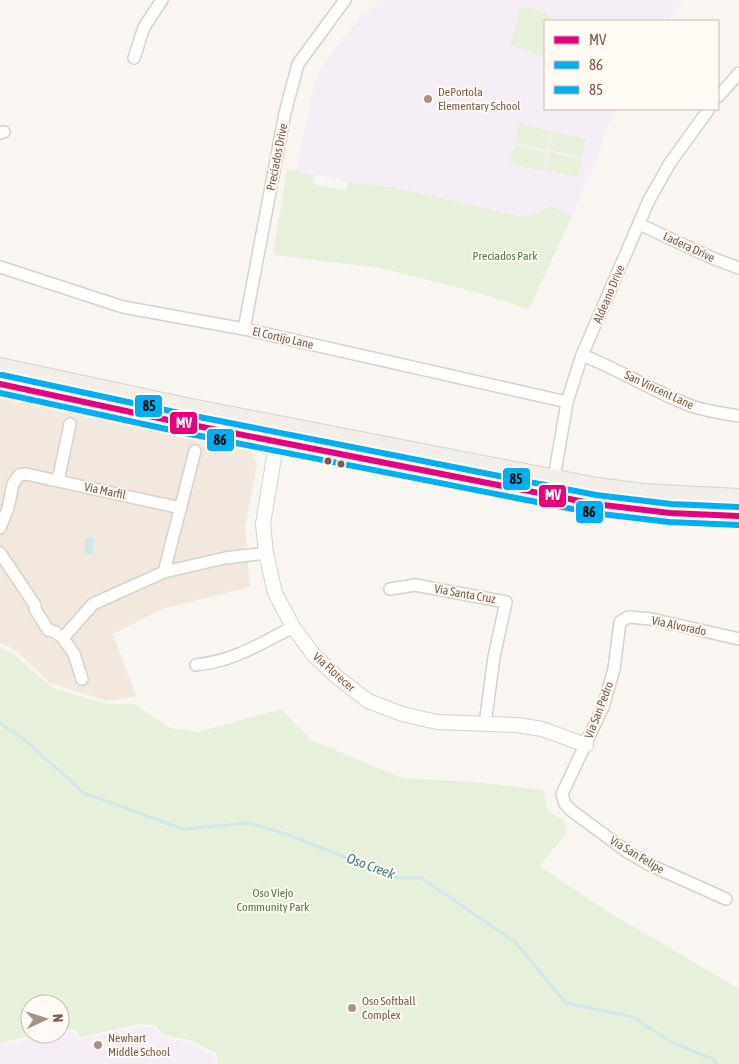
<svg xmlns="http://www.w3.org/2000/svg" width="739" height="1064" viewBox="0 0 739 1064" font-family="'Asap Condensed',sans-serif">
<style>
.residential{fill:#f2e8de}
.education{fill:#f6eef6}
.green{fill:#e7f0db}
.water{fill:#d0e8ea}
.lines{fill:none;stroke-linecap:round;stroke-linejoin:round}
.stream{stroke:#d0e8ea;stroke-width:3}
.minor-casing{stroke:#d7d1cb;stroke-width:14}
.tertiary-casing{stroke:#d7d1cb;stroke-width:16}
.primary-casing{stroke:#dad1cc;stroke-width:20}
.minor{stroke:#fefefd;stroke-width:11}
.tertiary{stroke:#fefefd;stroke-width:14}
.primary{stroke:#f3eee8;stroke-width:18}
.bus-1-casing{stroke:#fffaf3;stroke-width:10}
.bus-2-casing{stroke:#fffaf3;stroke-width:10}
.bus-3-casing{stroke:#fffaf3;stroke-width:10}
.bus-1{stroke:#e5007d;stroke-width:6}
.bus-2{stroke:#00aff2;stroke-width:6}
.bus-3{stroke:#00aff2;stroke-width:6}
.poi-dot{fill:#a69286;stroke:#fffaf3;stroke-width:2}
.bus-dot{fill:#7a5c4d;stroke:#fffaf3;stroke-width:2}
.labels{text-anchor:middle;dominant-baseline:central;stroke-width:4;stroke-linejoin:round;paint-order:stroke}
.poi-label{font-size:12px;fill:#7a5c4d;stroke:#fffaf3;text-anchor:start}
.street-label{font-size:12px;fill:#7a5c4d;stroke:#fffaf3}
.park-label{font-size:12px;fill:#537a41;stroke:#fffaf3}
.water-label{font-size:14px;font-style:italic;fill:#437c86;stroke:#fffaf3}
.line-badge{stroke:#fffaf3;stroke-width:2}
.badge-label{font-size:14px;text-anchor:middle;font-weight:bold;fill:#fff}
.pale-badge-label{font-size:14px;text-anchor:middle;font-weight:bold;fill:#111}
</style>
<rect width="100%" height="100%" fill="#f9f5f0"/>
<path class="residential" d="M0 397 249 449 257 464 245 527 250 587 162 609 113 634 136 696 107 701 50 683 15 650 0 643Z"/>
<path class="education" d="M380 0H682L668 21H545V109H617L603 137 600 151 572 216 551 206 526 217 396 188 348 182 296 171 313 89 321 69 331 53 360 18Z
M140 1027H153L161 1038 188 1042 214 1055 216 1064H0V1046L51 1034H60V1032H73L79 1039Z"/>
<path class="green" d="M520 8C534 7 545 10 553 21H545V57L511 45Z
M519 124 551 131 547 150 515 143Z
M553 132 586 139 582 157 549 150Z
M514 145 547 152 543 171 510 164Z
M549 152 582 159 578 177 545 170Z
M287 169 314 175 313 184 346 191 348 182 396 188 525 217 551 206 572 216 529 309 482 294 381 268 273 255Z
M0 647 12 653 53 688 106 704H134L170 728 199 732 281 709 311 740 402 778 474 782 544 790 547 809 565 823 566 833 540 866 597 905 739 989V1064H218L216 1053 189 1040 163 1035 155 1025 139 1024 81 1037 75 1030 60 1029V1004H30V1034H39L0 1043Z"/>
<path class="water" d="M89 537 95 538 92 549 95 553 92 555 86 554 84 551 86 540Z"/>
<g class="lines">
<path class="stream" d="M0 723 26 741 84 793 183 829 249 823 286 834 398 878H421L515 942 566 1003 633 1017 671 1042 713 1059 717 1064"/>
<defs>
<path id="minor" d="M134 58 144 27 162 0
M718 97 739 73
M0 133 4 132
M639 224 712 258 739 268
M0 267 123 307 244 329 567 402
M244 329 285 113 298 64 345 0
M582 355C618 369 651 390 686 404 703 411 722 413 739 416
M58 481 70 424
M553 484 567 402 582 355 649 200 670 163 709 109
M0 528 8 508 13 484 19 475 26 474 181 508
M0 553 35 605V609L48 630 55 632 63 638 93 604 164 572 225 558 266 553
M164 572 195 451
M390 589 415 585 506 602 494 657 485 724
M63 638 74 654 82 679
M196 665C234 661 260 644 293 627
M726 899 650 865 629 853 572 811 565 804 562 794 603 707 614 669 620 622 628 617 651 619 739 639"/>
<path id="tertiary" d="M278 433 263 524 266 553 275 593 293 627 313 654 337 677 368 701 402 714 437 722 517 725 542 729 586 745"/>
<path id="primary" d="M0 367 186 407 597 487 643 493 739 498
M0 384 182 423 595 504 670 513 739 516"/>
</defs>
<use href="#minor" class="minor-casing"/>
<use href="#tertiary" class="tertiary-casing"/>
<use href="#primary" class="primary-casing"/>
<use href="#minor" class="minor"/>
<use href="#tertiary" class="tertiary"/>
<use href="#primary" class="primary"/>
<defs>
<path id="bus-1" d="M0 384 182 423 595 504 670 513 739 516"/>
<path id="bus-2" d="M0 393 180 432 593 513 669 522 739 525"/>
<path id="bus-3" d="M2 375 184 414 596 495 671 504 739 507"/>
</defs>
<use href="#bus-1" class="bus-1-casing"/>
<use href="#bus-2" class="bus-2-casing"/>
<use href="#bus-3" class="bus-3-casing"/>
<use href="#bus-1" class="bus-1"/>
<use href="#bus-2" class="bus-2"/>
<use href="#bus-3" class="bus-3"/>
</g>
<g class="poi-dot">
<circle cx="428" cy="99" r="5"/>
<circle cx="352" cy="1008" r="5"/>
<circle cx="98" cy="1045" r="5"/>
</g>
<g class="bus-dot">
<circle cx="328" cy="461" r="4.5"/>
<circle cx="341" cy="464" r="4.5"/>
</g>
<g class="labels">
<g class="poi-label">
<text x="438" y="92">DePortola<tspan x="438" dy="14">Elementary School</tspan></text>
<text x="362" y="1001">Oso Softball<tspan x="362" dy="14">Complex</tspan></text>
<text x="108" y="1038">Newhart<tspan x="108" dy="14">Middle School</tspan></text>
</g>
<g class="street-label">
<text transform="translate(277 157) rotate(-79)">Preciados Drive</text>
<text transform="translate(689 247) rotate(25)">Ladera Drive</text>
<text transform="translate(609 294) rotate(-67)">Aldeano Drive</text>
<text transform="translate(283 338) rotate(13)">El Cortijo Lane</text>
<text transform="translate(659 390) rotate(25)">San Vincent Lane</text>
<text transform="translate(105 491) rotate(12)">Via Marfil</text>
<text transform="translate(465 594) rotate(10)">Via Santa Cruz</text>
<text transform="translate(679 626) rotate(12)">Via Alvorado</text>
<text transform="translate(334 672) rotate(42)">Via Florecer</text>
<text transform="translate(599 710) rotate(-69)">Via San Pedro</text>
<text transform="translate(637 855) rotate(31)">Via San Felipe</text>
</g>
<g class="park-label">
<text x="505" y="256">Preciados Park</text>
<text x="273" y="893">Oso Viejo<tspan x="273" dy="14">Community Park</tspan></text>
</g>
<g class="water-label">
<text transform="translate(371 866) rotate(20)">Oso Creek</text>
</g>
</g>
<g class="line-badge">
<rect x="134" y="394" width="29" height="24" rx="5" fill="#00aff2"/>
<rect x="169" y="411" width="29" height="24" rx="5" fill="#e5007d"/>
<rect x="206" y="428" width="29" height="24" rx="5" fill="#00aff2"/>
<rect x="502" y="467" width="29" height="24" rx="5" fill="#00aff2"/>
<rect x="538" y="484" width="29" height="24" rx="5" fill="#e5007d"/>
<rect x="575" y="500" width="29" height="24" rx="5" fill="#00aff2"/>
</g>
<g class="badge-label">
<text x="184" y="428">MV</text>
<text x="553" y="500">MV</text>
</g>
<g class="pale-badge-label">
<text x="149" y="411">85</text>
<text x="220" y="445">86</text>
<text x="516" y="484">85</text>
<text x="589" y="517">86</text>
</g>
<rect x="544" y="20" width="175" height="90" fill="#fffaf3" stroke="#cabbb1"/>
<rect x="554" y="36" width="25" height="8" fill="#e5007d" stroke="#cabbb1"/>
<text x="589" y="45" font-size="15" fill="#7a5c4d">MV</text>
<rect x="554" y="61" width="25" height="8" fill="#00aff2" stroke="#cabbb1"/>
<text x="589" y="70" font-size="15" fill="#7a5c4d">86</text>
<rect x="554" y="86" width="25" height="8" fill="#00aff2" stroke="#cabbb1"/>
<text x="589" y="95" font-size="15" fill="#7a5c4d">85</text>
<g transform="translate(45 1019) rotate(86)"><circle r="24" fill="#fffaf3" stroke="#cabbb1"/>
<path d="M0-4L9 19L0 12L-9 19Z" fill="#a69286"/>
<text y="-8" font-size="14" font-weight="bold" text-anchor="middle" fill="#7a5c4d">N</text>
</g>
</svg>
